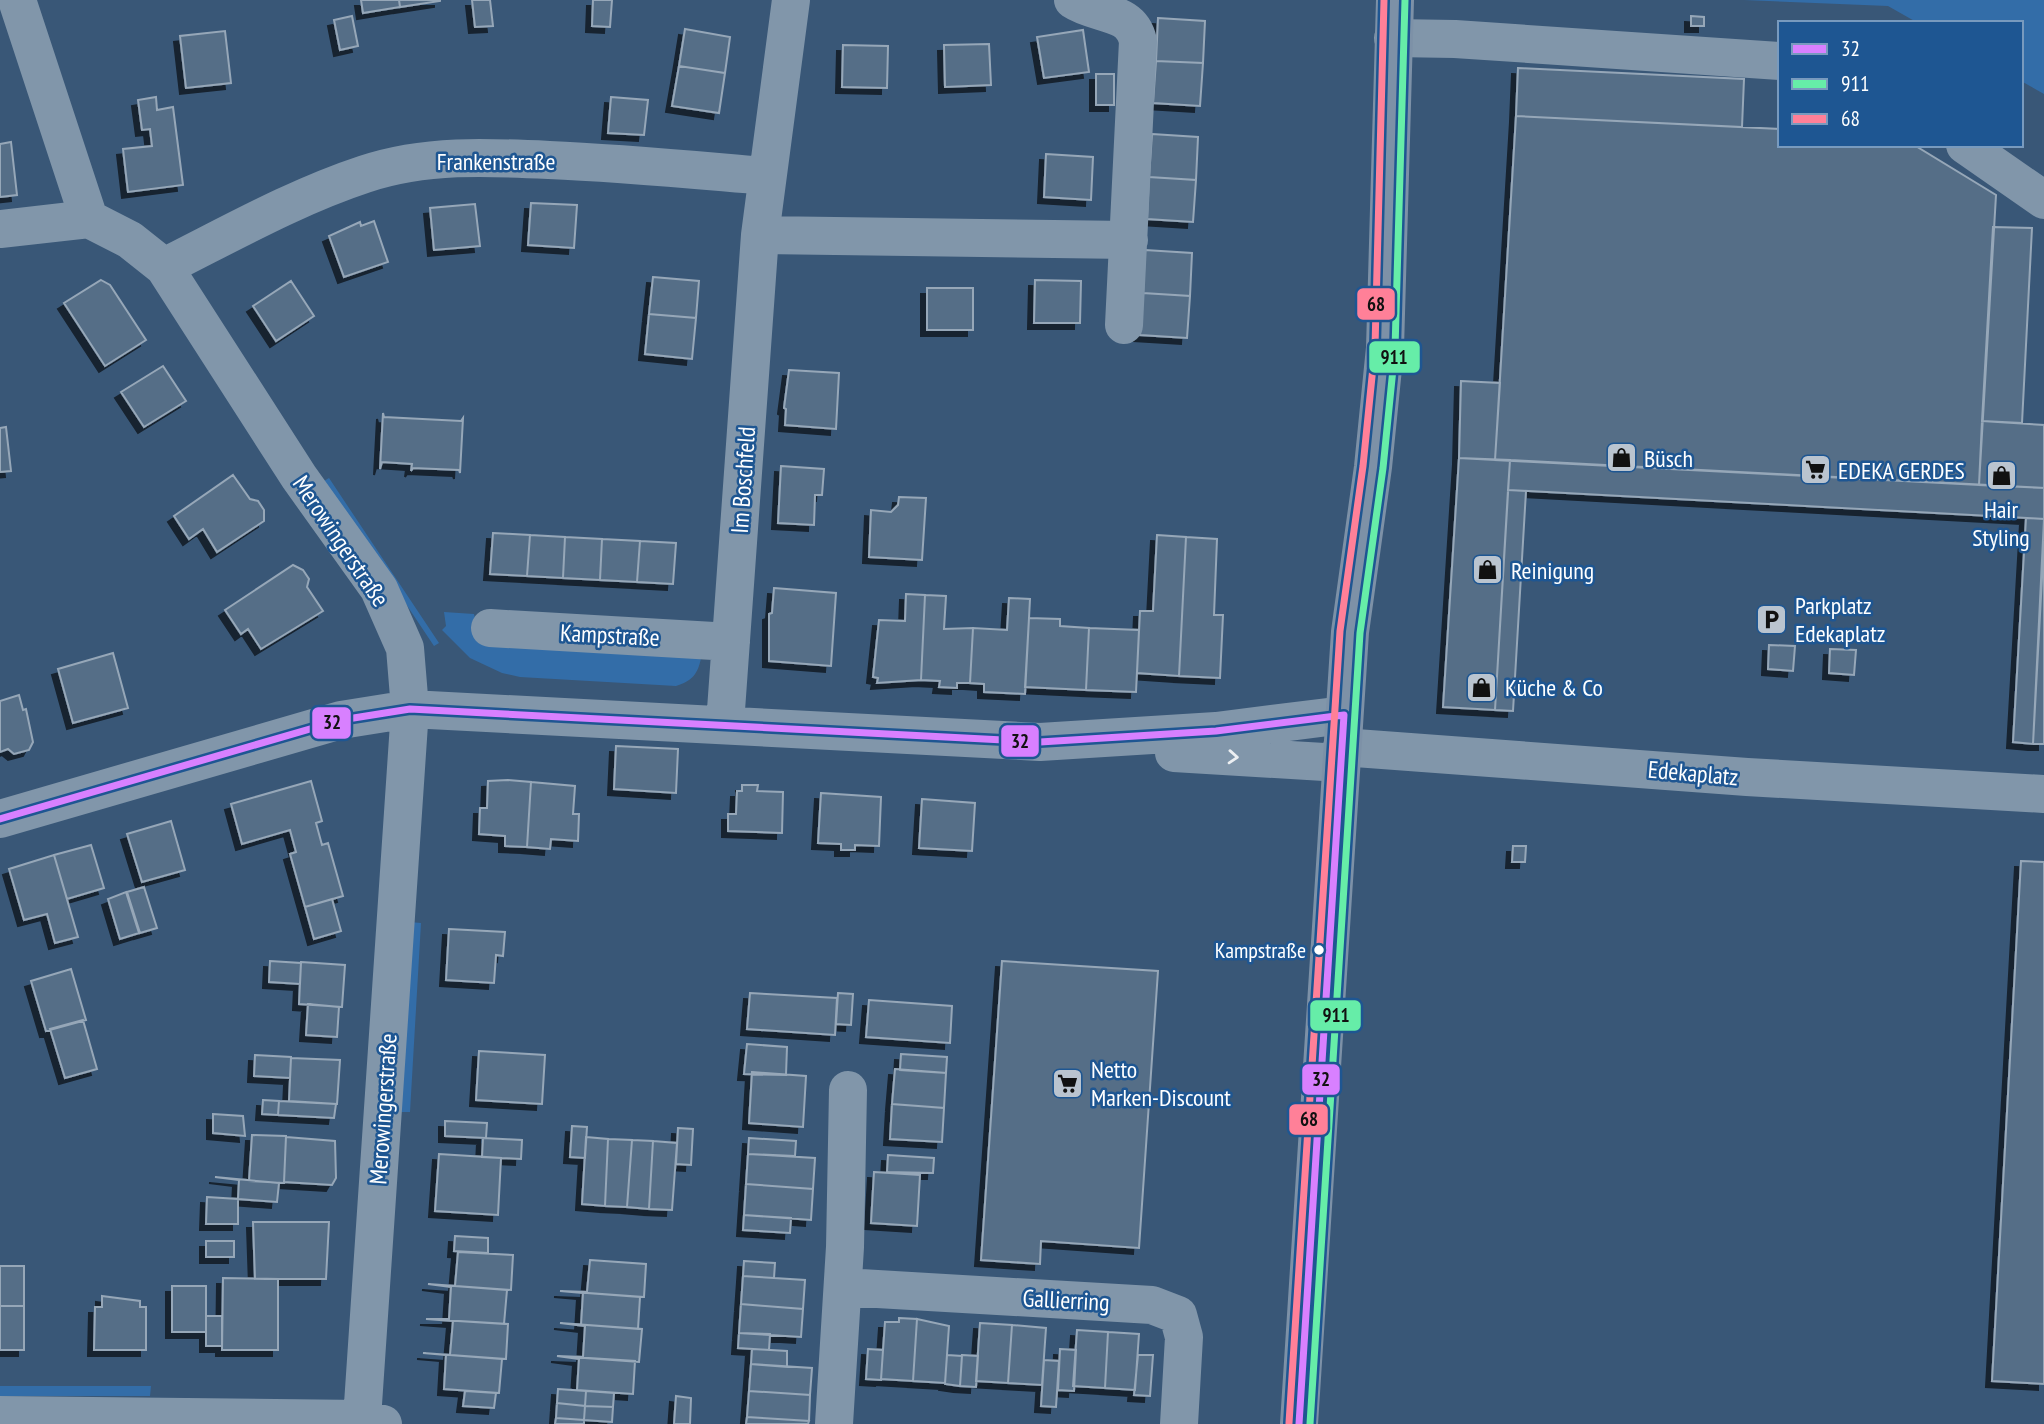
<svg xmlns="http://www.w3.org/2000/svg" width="2044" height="1424" viewBox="0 0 2044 1424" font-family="'PT Sans Narrow',sans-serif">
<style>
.green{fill:#336da8}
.building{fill:#556e87;stroke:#96a7b8;stroke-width:2;filter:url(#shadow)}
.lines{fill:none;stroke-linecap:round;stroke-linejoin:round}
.street{stroke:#8196aa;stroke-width:38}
.secondary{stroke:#7d91a7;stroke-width:38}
.bus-1-casing{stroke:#1e5692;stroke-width:12}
.bus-2-casing{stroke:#1e5692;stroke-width:12}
.bus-3-casing{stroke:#1e5692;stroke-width:12}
.bus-1{stroke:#d880ff;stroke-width:7}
.bus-2{stroke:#66eda8;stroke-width:7}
.bus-3{stroke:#ff8098;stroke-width:7}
.oneway{stroke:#eceff2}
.bus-dot{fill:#fff;stroke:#1e5692;stroke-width:2.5}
.labels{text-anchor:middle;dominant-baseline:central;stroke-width:5;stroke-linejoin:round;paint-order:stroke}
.bus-label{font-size:22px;fill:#fff;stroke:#1e5692;text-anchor:end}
.street-label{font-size:24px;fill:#fff;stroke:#1e5692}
.poi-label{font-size:24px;fill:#fff;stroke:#1e5692;text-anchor:start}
.line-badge{stroke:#1e5692;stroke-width:2.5}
.pale-badge-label{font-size:19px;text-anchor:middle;font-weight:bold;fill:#111}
</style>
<defs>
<filter id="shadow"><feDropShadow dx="-6" dy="6" stdDeviation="0" flood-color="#0009"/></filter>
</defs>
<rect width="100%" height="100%" fill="#395777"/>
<path class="green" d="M1744 0H2044V94L2021 81V23H1918L1888 6Z
M329 478 439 643 434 646 324 481Z
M444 612 474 614 480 640 701 658C698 674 692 681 676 686L520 677 502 673 470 658 442 630 446 626Z
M410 922 421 923 410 1112H400Z
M0 1386H151L150 1396H0Z"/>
<path class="building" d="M361 0H399L400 7 363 13Z
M399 0H440V1L400 7Z
M472 0H490L493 26 475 27Z
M593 0H612L610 27 592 26Z
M352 16 358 46 340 50 334 20Z
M1691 16 1704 17V26H1691Z
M1158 18 1205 21 1203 63 1156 61Z
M685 29 730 37 725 73 679 66Z
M1083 30 1089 72 1044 78 1037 37Z
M225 31 231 83 186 88 180 36Z
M989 44 991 85 945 87 944 45Z
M843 45 888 46 887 88 842 87Z
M1156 61 1203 63 1200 106 1153 103Z
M679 66 725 73 719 113 672 106Z
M1518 68 1744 79 1742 127 1516 116Z
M1096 74H1114V105H1096Z
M156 97 157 110 173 107 183 185 128 192 123 149 152 146 150 129 142 130 138 100Z
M611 97 648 100 644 135 608 133Z
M1516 116 1780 129V145H1914L1996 195 1979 485 1495 460Z
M1152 134 1198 137 1196 180 1149 177Z
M11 142 17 195 0 197V144Z
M1046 154 1093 157 1091 200 1044 197Z
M1149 177 1196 180 1193 222 1147 219Z
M531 203 577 205 574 248 528 245Z
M475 204 480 246 434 250 430 208Z
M374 221 388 262 344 277 329 236 360 222 361 226Z
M1993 227 2032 228 2022 423 1982 421Z
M1145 250 1192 253 1190 296 1143 293Z
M653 277 699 281 696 318 649 314Z
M101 280 110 285 146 340 105 366 64 303Z
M1035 280 1081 281 1080 323H1034Z
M291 281 314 316 276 341 253 306Z
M927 288H973V330H927Z
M1143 293 1190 296 1187 338 1140 335Z
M649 314 696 318 692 359 645 354Z
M163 366 186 401 144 427 121 392Z
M789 370 839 373 836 429 785 425 786 409 784 408Z
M1461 381 1500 383 1495 460 1459 458Z
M383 413 384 417 461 421 463 418 460 473 459 470 413 468 411 471 412 464 382 462 380 469Z
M1982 421 2044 425V488L1979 485Z
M6 427 11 471 0 472V428Z
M1459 458 1510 460 1495 710 1443 707Z
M1510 460 2044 488V519L1508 490Z
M781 466 824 469 822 495H815L814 525 778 523Z
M233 475 250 499 258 501 264 510V521L217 552 203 529 189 539 174 516Z
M1508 490 1526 491 1513 711 1495 710Z
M899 497 926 498 922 560 869 557 871 510 891 512 898 505Z
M2026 518 2044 519 2033 744 2013 742Z
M493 533 530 535 527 576 490 574Z
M530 535 565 537 563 578 527 576Z
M1157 535 1186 537 1179 676 1137 673 1140 611H1153Z
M565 537 602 539 600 580 563 578Z
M1186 537 1217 539 1214 615H1223L1220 678 1179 676Z
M602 539 640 541 637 582 600 580Z
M640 541 676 543 673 584 637 582Z
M2044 541V744H2033Z
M293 565 303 570 309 579 307 587 323 611 261 649 248 629 241 634 225 610Z
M774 588 836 593 831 666 769 661V614L772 613Z
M906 594 925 595 921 680 877 683 878 678 873 677 879 620 905 621Z
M925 595 946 596 944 629 973 628 970 683H957V688L939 687 940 681 921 680Z
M1009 598 1030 599 1025 694 984 692V684L970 683 973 628 1007 630Z
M1029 618 1060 619V626L1089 628 1086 690 1025 687Z
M1089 628 1139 630 1136 692 1086 690Z
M1769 645 1795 646 1793 671 1768 669Z
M1830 649 1856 650 1854 675 1829 673Z
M113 653 128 708 73 723 58 669Z
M19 695 23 710 26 709 33 742 29 750 14 754 8 749 0 752V701Z
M616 746 678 749 676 793 614 789Z
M508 780 531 782 527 847 505 846V836L479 834 480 808H487L488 781Z
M311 781 322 821 316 823 322 845 328 843 343 896 305 907 290 854 296 852 290 830 242 844 231 804Z
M531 782 575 786 573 814H579L578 841 551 839 550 849 527 847Z
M742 785H758L757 791 783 792 782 833 728 831V814H736L737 791H742Z
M821 793 881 797 879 846 855 845V850H841V844L818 843Z
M922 799 975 803 972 851 919 848Z
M171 821 185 870 142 882 127 834Z
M91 845 104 888 67 899 54 855Z
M1513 846H1526L1525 862H1512Z
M54 855 78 937 55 943 47 914 24 920 9 869Z
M2021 861 2044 862V1384L1992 1381Z
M144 887 157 928 140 933 127 892Z
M126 892 139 933 120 939 108 899Z
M332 899 341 931 314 939 305 907Z
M449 929 505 932 503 956 496 955 494 983 446 980Z
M270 961 301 963 300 984 269 982Z
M1002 961 1158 971 1139 1248 1041 1241 1040 1264 981 1260Z
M301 962 345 965 342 1007 299 1004Z
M71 969 86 1020 46 1031 31 981Z
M750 993 837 998 835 1035 747 1029Z
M838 993 853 994 851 1025 836 1024Z
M869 1000 952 1006 950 1043 866 1037Z
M308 1004 339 1007 337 1037 306 1035Z
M83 1020 97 1069 65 1078 50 1029Z
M747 1044 787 1047 786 1075 744 1074Z
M479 1051 545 1055 542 1104 476 1100Z
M901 1054 947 1057 946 1073 900 1070Z
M255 1055 291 1057 290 1078 254 1076Z
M291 1058 340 1060 337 1104 289 1101Z
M895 1069 946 1073 944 1108 892 1104Z
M752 1072 806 1076 803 1127 749 1123Z
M263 1100 279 1101 278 1115 262 1114Z
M279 1101 336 1104 334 1118 278 1115Z
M892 1104 944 1108 942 1142 890 1139Z
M213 1114 243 1116 245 1136 213 1133Z
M445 1121 487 1123 486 1138 445 1136Z
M572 1126 587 1127 585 1158 570 1157Z
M678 1128 693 1129 691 1165 676 1164Z
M252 1135 286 1136 284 1183 249 1181Z
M286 1137 335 1141 336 1178 332 1185 284 1182Z
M586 1137 608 1139 605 1206 582 1204Z
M483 1138 522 1140 521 1159 482 1157Z
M749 1138 796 1141 795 1156 748 1154Z
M608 1139 632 1140 627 1207 605 1206Z
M632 1140 653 1141 649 1209 627 1207Z
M653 1141 677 1143 672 1210 649 1209Z
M439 1154 501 1158 498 1215 435 1211Z
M748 1154 815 1158 813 1189 746 1184Z
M888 1155 934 1158 933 1173 887 1172Z
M874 1172 920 1175 917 1226 871 1223Z
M215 1177 279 1183 277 1202 238 1199 239 1180Z
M746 1184 813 1189 811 1220 744 1215Z
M207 1197 238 1199V1224H206Z
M744 1215 791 1218 790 1233 743 1230Z
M253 1222H329L326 1279H255Z
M455 1236 488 1238V1253L454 1251Z
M206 1241H234V1257H206Z
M458 1252 513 1255 511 1290 428 1284 455 1286Z
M590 1260 646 1264 644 1297 560 1291 587 1292Z
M744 1261 775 1263 774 1278 743 1276Z
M0 1266H24V1306H0Z
M743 1276 805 1280 803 1309 741 1304Z
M223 1278 278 1279V1350H222Z
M428 1284 507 1290 504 1324 426 1319H449L451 1287Z
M172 1286H206V1332H172Z
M560 1291 640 1297 638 1329 560 1323 581 1325 583 1293Z
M102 1296 140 1301V1307H146V1350H94L95 1307H102Z
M741 1304 803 1309 801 1337 739 1333Z
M0 1306H24V1350H0Z
M206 1316H222V1346H206Z
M899 1318 917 1319 913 1381 881 1379 885 1322H899Z
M426 1319 508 1324 506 1359 423 1353 450 1355 453 1321Z
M917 1319 949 1326 945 1383 913 1381Z
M560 1323 642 1329 639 1362 557 1356 583 1357 585 1326Z
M980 1323 1012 1325 1008 1383 976 1381Z
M1012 1325 1046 1328 1042 1385 1008 1383Z
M1077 1330 1108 1332 1105 1388 1073 1386Z
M1108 1332 1139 1334 1135 1390 1105 1388Z
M739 1333 770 1334 769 1350 738 1348Z
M752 1349 787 1351V1367L751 1364Z
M868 1349 883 1350 881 1380 866 1379Z
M1060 1349 1076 1350 1074 1391 1058 1390Z
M423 1353 502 1359 499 1393 444 1389 446 1355Z
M947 1355 962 1356 960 1386 945 1384Z
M962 1355 978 1356 976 1387 960 1386Z
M1138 1355H1153L1150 1396 1134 1395Z
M557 1356 635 1361 633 1394 577 1390 579 1359Z
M1044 1360 1059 1361 1056 1407 1041 1406Z
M751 1364 812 1368 810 1395 749 1391Z
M558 1389 586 1391 585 1406 557 1403Z
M465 1391 496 1393 494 1408 463 1406Z
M586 1391 614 1393 613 1407 585 1406Z
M749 1391 810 1395 809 1421 747 1417Z
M676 1396 691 1398 690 1424H674Z
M557 1403 585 1406 584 1420 556 1418Z
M585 1406 613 1407 612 1422 584 1420Z
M747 1417 809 1421 808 1424H746Z
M556 1418 584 1420V1424H555Z"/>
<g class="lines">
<path class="street" d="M17 0 89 219 130 240 164 267 299 477 379 589 405 648 410 709 362 1419
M1073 0C1097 16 1131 9 1138 41L1124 325
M1393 38 1455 39 1780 61
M1965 145 2044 200
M0 229 89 219
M760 235 1129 240
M164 267C230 234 295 197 365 174 425 154 488 157 549 160 622 163 694 170 766 176
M490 628 731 642
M725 724 760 235 791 0
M1342 747 1747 777 2044 794
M1174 753 1341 763
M0 819 341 720 410 709 1040 742 1216 731 1344 715
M843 1287 1152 1305 1178 1315 1184 1337 1179 1424
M0 1415 362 1419 383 1424
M834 1424 845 1247 848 1090"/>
<path class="secondary" d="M1299 1424 1350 632 1373 467 1385 348 1395 0"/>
<defs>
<path id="bus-1" d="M0 819 341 720 410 709 1040 742 1216 731 1344 715 1299 1424"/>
<path id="bus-2" d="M1310 1424 1360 633 1383 468 1395 349 1405 0"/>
<path id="bus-3" d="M1289 1423 1340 631 1363 466 1375 347 1384 0"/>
</defs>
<use href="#bus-1" class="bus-1-casing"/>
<use href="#bus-2" class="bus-2-casing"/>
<use href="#bus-3" class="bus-3-casing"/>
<use href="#bus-1" class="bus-1"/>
<use href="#bus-2" class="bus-2"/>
<use href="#bus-3" class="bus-3"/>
</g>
<defs><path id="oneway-chevron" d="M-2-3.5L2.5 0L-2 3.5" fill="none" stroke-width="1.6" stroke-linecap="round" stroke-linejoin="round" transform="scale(1.75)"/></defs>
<use class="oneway" href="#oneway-chevron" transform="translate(1233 757) rotate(4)"/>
<defs>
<symbol id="shop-square" viewBox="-11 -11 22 22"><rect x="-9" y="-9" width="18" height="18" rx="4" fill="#bac4cf" stroke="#1e5692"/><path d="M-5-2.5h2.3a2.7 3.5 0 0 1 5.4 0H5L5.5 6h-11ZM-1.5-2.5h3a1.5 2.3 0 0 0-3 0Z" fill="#111"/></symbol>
<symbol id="supermarket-square" viewBox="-11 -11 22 22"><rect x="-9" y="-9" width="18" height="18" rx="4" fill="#bac4cf" stroke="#1e5692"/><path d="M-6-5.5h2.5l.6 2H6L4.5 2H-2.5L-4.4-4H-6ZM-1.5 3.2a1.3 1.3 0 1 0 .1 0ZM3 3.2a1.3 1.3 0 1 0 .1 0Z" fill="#111"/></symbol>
<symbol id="parking-square" viewBox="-11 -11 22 22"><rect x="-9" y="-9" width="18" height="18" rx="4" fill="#bac4cf" stroke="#1e5692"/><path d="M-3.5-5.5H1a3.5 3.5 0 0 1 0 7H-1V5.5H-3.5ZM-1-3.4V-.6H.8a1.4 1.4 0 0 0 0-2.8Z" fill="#111"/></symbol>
</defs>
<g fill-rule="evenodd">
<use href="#shop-square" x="1604" y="440" width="35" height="35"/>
<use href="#supermarket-square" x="1798" y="452" width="35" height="35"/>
<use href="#shop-square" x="1984" y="458" width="35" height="35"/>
<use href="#shop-square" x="1470" y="552" width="35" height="35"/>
<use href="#parking-square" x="1754" y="602" width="35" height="35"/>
<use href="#shop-square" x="1464" y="670" width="35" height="35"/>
<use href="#supermarket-square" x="1050" y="1066" width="35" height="35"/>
</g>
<circle class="bus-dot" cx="1319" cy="950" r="6"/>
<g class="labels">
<g class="bus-label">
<text x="1306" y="950">Kampstraße</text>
</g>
<g class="street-label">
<text x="496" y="161">Frankenstraße</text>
<text transform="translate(743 480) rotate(-86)">Im Boschfeld</text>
<text transform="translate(341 541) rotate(56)">Merowingerstraße</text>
<text transform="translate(610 635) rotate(3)">Kampstraße</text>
<text transform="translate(1693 773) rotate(5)">Edekaplatz</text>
<text transform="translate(383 1109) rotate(-86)">Merowingerstraße</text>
<text transform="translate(1066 1300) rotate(3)">Gallierring</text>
</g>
<g class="poi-label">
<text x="1644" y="458">Büsch</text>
<text x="1838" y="470">EDEKA GERDES</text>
<text x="2001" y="509" text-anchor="middle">Hair<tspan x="2001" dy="28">Styling</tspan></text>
<text x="1511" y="570">Reinigung</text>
<text x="1795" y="605">Parkplatz<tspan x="1795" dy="28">Edekaplatz</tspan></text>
<text x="1505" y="687">Küche &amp; Co</text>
<text x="1091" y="1069">Netto<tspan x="1091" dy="28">Marken-Discount</tspan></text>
</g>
</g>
<g class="line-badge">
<rect x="1356" y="287" width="40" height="34" rx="7" fill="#ff8098"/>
<rect x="1368" y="340" width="53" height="34" rx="7" fill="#66eda8"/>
<rect x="311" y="706" width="41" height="34" rx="7" fill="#d880ff"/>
<rect x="1000" y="724" width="40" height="34" rx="7" fill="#d880ff"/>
<rect x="1309" y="999" width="53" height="33" rx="7" fill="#66eda8"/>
<rect x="1301" y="1063" width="40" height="33" rx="7" fill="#d880ff"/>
<rect x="1288" y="1103" width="41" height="33" rx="7" fill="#ff8098"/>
</g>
<g class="pale-badge-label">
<text x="1376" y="311">68</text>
<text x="1394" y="364">911</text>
<text x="332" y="729">32</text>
<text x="1020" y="748">32</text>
<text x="1336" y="1022">911</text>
<text x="1321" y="1086">32</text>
<text x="1309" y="1126">68</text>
</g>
<rect x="1778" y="21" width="245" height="126" fill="#1e5692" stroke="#789abe" stroke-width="2"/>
<rect x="1792" y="44" width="35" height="10" fill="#d880ff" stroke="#789abe" stroke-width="2"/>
<text x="1841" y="56" font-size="21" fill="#ffffff">32</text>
<rect x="1792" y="79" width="35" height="10" fill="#66eda8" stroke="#789abe" stroke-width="2"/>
<text x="1841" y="91" font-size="21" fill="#ffffff">911</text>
<rect x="1792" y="114" width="35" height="10" fill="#ff8098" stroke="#789abe" stroke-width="2"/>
<text x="1841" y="126" font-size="21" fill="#ffffff">68</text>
</svg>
